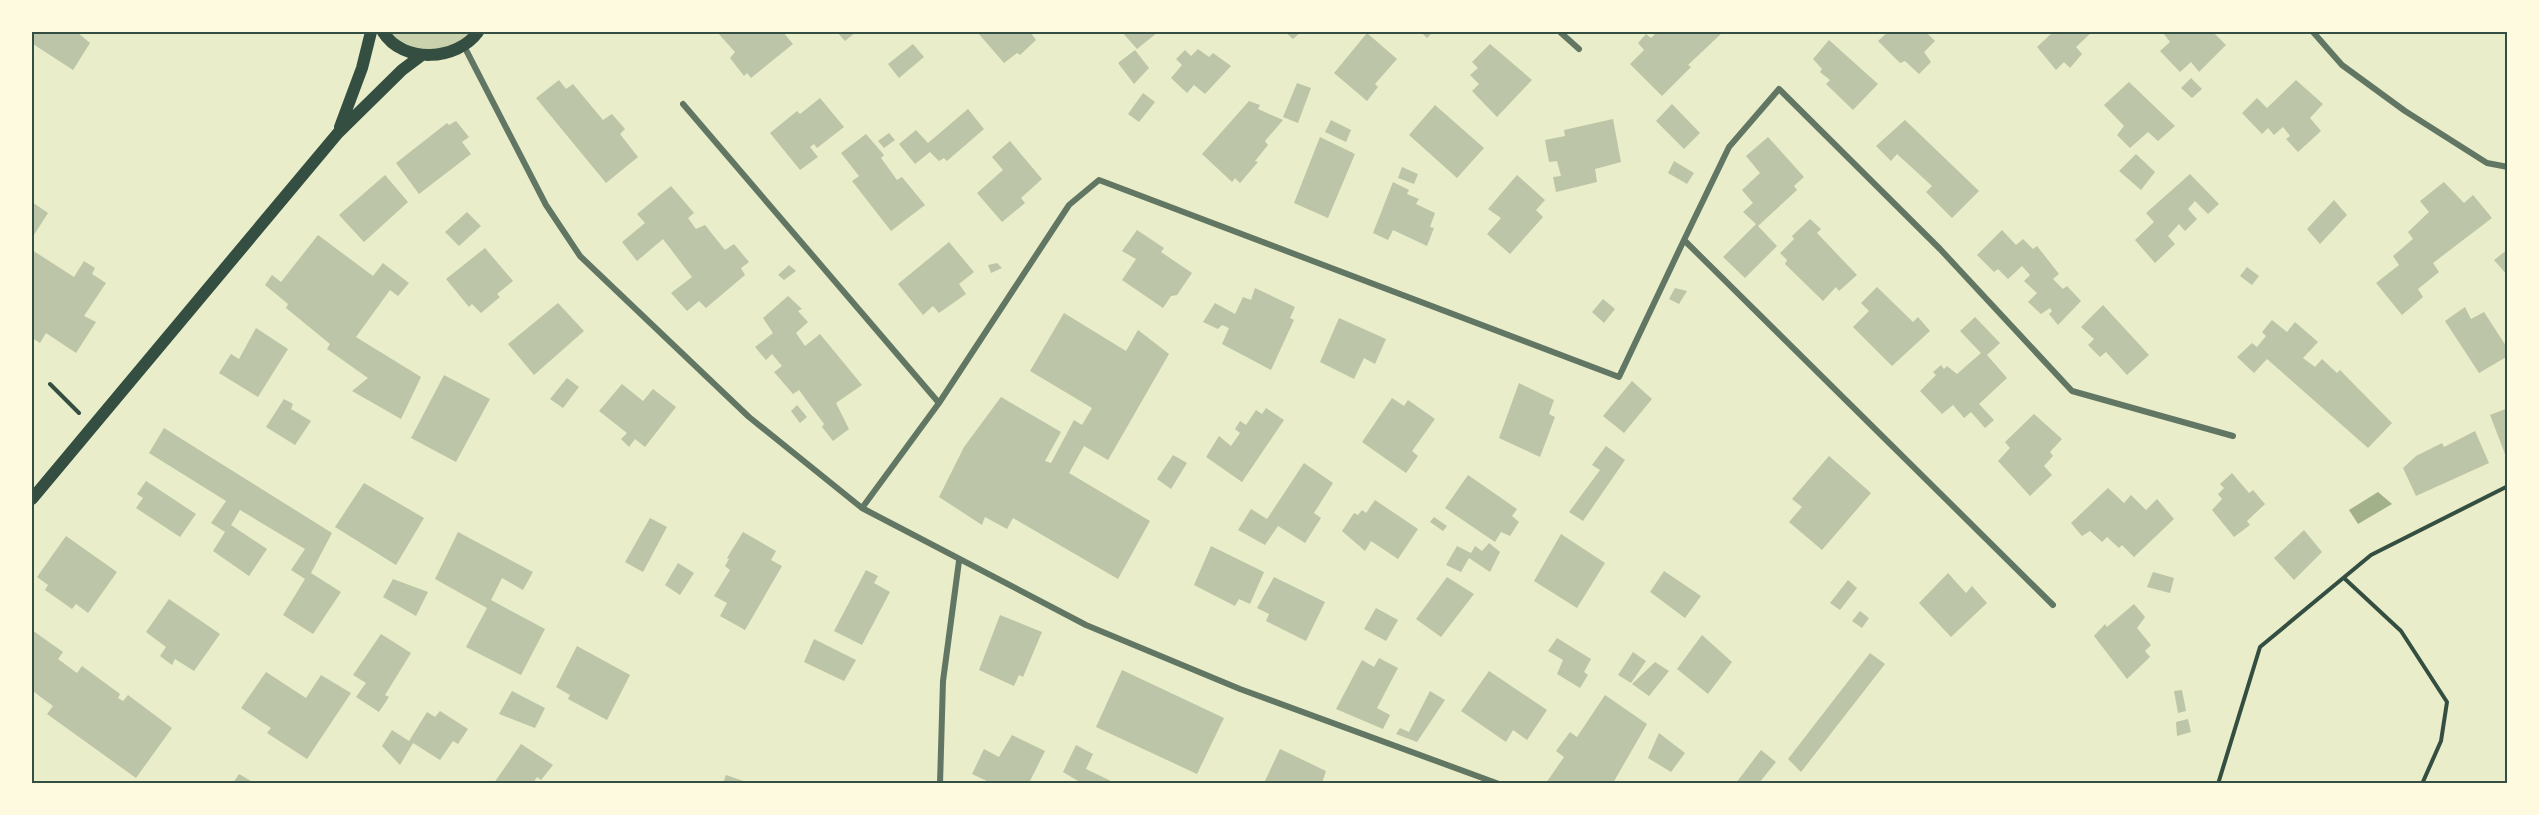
<svg xmlns="http://www.w3.org/2000/svg" width="2539" height="815" viewBox="0 0 2539 815" font-family="Commissioner,sans-serif">
<style>
.green{fill:#cad2ad}
.water{fill:#a3b18a}
.building{fill:#bcc5a7}
.lines{fill:none;stroke-linecap:round;stroke-linejoin:round}
.path{stroke:#344e41;stroke-width:4}
.minor{stroke:#617663;stroke-width:6}
.secondary{stroke:#344e41;stroke-width:12}
.neatline{fill:none;stroke:#344e41;stroke-width:2}
</style>
<rect width="100%" height="100%" fill="#e9edc9"/>
<path class="green" d="M383 32H478L464 46 422 55Z"/>
<path class="water" d="M2378 492 2392 504 2358 524 2349 510Z"/>
<path class="building" d="M32 32H77L90 43 73 70 33 44 32 46Z
M717 32H783L793 44 751 78 747 73 744 76 730 58 735 52Z
M837 32H856L845 41Z
M980 32H1030L1036 40 1020 55 1017 53 1004 63 978 33Z
M1122 32H1158L1137 49Z
M1285 32H1301L1293 39Z
M1421 32H1433L1427 38Z
M1657 32H1723L1688 65 1691 67 1662 96 1630 64 1644 50 1638 43 1646 34 1651 38Z
M1888 32H1926L1935 41 1924 52 1931 62 1919 74 1905 61 1900 63 1878 41Z
M2053 32H2092L2076 47 2082 54 2070 68 2064 62 2056 70 2037 47Z
M2166 32H2213L2226 45 2199 72 2191 62 2180 72 2160 51 2170 42 2164 34Z
M1367 33 1397 59 1375 84 1378 87 1367 101 1334 73Z
M1829 40 1878 84 1853 110 1826 84 1830 80 1820 72 1822 69 1813 59Z
M913 44 924 57 899 78 888 64Z
M1490 44 1532 80 1497 117 1472 91 1479 84 1470 75 1478 68 1472 62Z
M1198 49 1209 57 1213 53 1231 66 1205 94 1194 85 1187 93 1171 78 1182 65 1176 59 1185 50 1191 56Z
M1135 50 1149 68 1134 84 1118 63Z
M2191 78 2202 89 2192 98 2181 88Z
M559 80 566 89 573 84 603 120 612 114 625 129 620 134 638 157 606 183 536 98Z
M2296 80 2323 104 2310 118 2321 131 2298 152 2286 139 2290 136 2283 127 2274 135 2268 128 2262 134 2242 113 2257 98 2267 108Z
M2129 82 2175 126 2158 141 2148 132 2130 148 2117 135 2124 126 2104 105Z
M1297 83 1311 88 1298 123 1283 117Z
M1143 93 1155 102 1139 122 1128 114Z
M820 98 844 127 817 148 814 144 810 147 818 157 800 170 770 133 797 111 800 114Z
M1249 101 1260 105 1258 109 1283 120 1265 141 1268 145 1255 161 1258 162 1240 183 1235 178 1232 182 1202 154Z
M1672 104 1700 133 1684 149 1656 121Z
M1435 105 1484 148 1457 178 1409 135Z
M968 109 984 129 947 161 944 158 939 161 930 152 915 164 899 144 916 130 928 143Z
M1613 119 1621 162 1595 169 1597 182 1556 192 1553 177 1561 176 1557 161 1549 162 1545 140 1565 136 1564 130Z
M1331 120 1351 130 1346 142 1325 132Z
M1905 120 1979 191 1952 218 1926 192 1932 186 1897 154 1891 161 1876 146Z
M456 121 469 137 462 142 471 154 419 194 396 163 447 123 449 125Z
M889 133 895 140 884 148 878 141Z
M866 134 884 155 881 158 897 180 902 177 925 205 891 231 852 181 859 176 841 153Z
M1320 137 1355 154 1328 218 1294 203Z
M1768 137 1804 177 1794 186 1797 190 1758 226 1777 246 1745 278 1723 257 1756 224 1743 212 1753 203 1742 190 1760 173 1746 156Z
M1010 141 1042 179 1021 198 1025 203 1002 222 977 193 1003 170 992 157Z
M2136 154 2155 172 2141 190 2119 171Z
M1674 161 1694 173 1687 184 1668 173Z
M1402 167 1418 174 1414 184 1398 178Z
M2190 174 2219 204 2208 214 2195 201 2188 209 2197 219 2185 231 2179 224 2168 236 2175 244 2155 263 2135 240 2154 222 2146 213Z
M385 175 408 202 364 242 339 215Z
M1517 175 1545 200 1536 210 1543 217 1510 254 1487 234 1501 218 1488 209Z
M1393 182 1409 190 1407 194 1419 199 1416 204 1435 213 1430 227 1434 228 1427 246 1393 230 1388 240 1373 233Z
M2444 182 2464 203 2473 195 2492 218 2433 263 2439 272 2418 289 2423 297 2402 315 2376 283 2399 265 2393 256 2413 239 2408 232 2429 212 2420 201Z
M671 186 694 213 688 218 696 229 705 225 725 250 734 244 749 262 741 268 745 275 706 308 699 301 687 311 671 293 692 277 663 239 637 261 622 242 645 223 637 214Z
M2334 200 2347 215 2320 244 2307 229Z
M32 202 48 213 32 238Z
M467 212 481 226 459 246 445 232Z
M1810 219 1821 229 1817 233 1857 275 1839 291 1836 287 1823 301 1785 264 1787 260 1780 253 1794 239 1792 236Z
M1137 230 1164 248 1161 252 1192 273 1177 295 1171 296 1163 308 1122 280 1136 259 1122 251Z
M2002 230 2016 245 2023 239 2033 249 2037 246 2059 274 2053 279 2063 289 2067 286 2081 301 2058 325 2049 314 2052 311 2050 308 2041 314 2028 302 2037 293 2024 281 2030 275 2022 266 2008 279 1998 269 1994 272 1977 255Z
M318 235 373 276 383 263 409 283 398 296 390 290 356 337 421 377 401 419 352 391 368 378 327 349 330 344 286 308 288 304 265 285 272 275 281 282Z
M949 242 974 272 959 284 966 294 939 313 933 306 923 315 898 284Z
M485 248 513 281 497 294 500 297 481 313 472 304 469 307 446 279Z
M2508 249V276L2494 260Z
M32 250 74 277 84 261 95 268 92 274 106 283 84 316 96 322 76 353 46 333 40 343 32 338Z
M997 263 1002 268 991 273 988 265Z
M789 265 796 271 784 280 778 275Z
M2247 267 2259 276 2252 285 2240 276Z
M1877 287 1913 322 1918 317 1930 331 1892 366 1853 327 1869 311 1861 303Z
M1255 288 1295 307 1290 318 1294 320 1271 370 1222 344 1229 328 1222 325 1218 329 1203 322 1215 303 1235 314 1243 297 1251 300Z
M1675 288 1687 291 1679 304 1669 299Z
M788 296 802 309 798 311 808 322 796 333 805 346 820 334 862 385 836 403 849 429 833 441 822 427 824 424 799 390 793 394 774 372 782 366 772 354 766 360 755 347 773 333 763 318Z
M1603 299 1615 309 1604 323 1592 312Z
M558 303 584 331 534 375 508 344Z
M2103 305 2149 355 2127 375 2106 352 2100 357 2088 345 2094 339 2081 327Z
M2465 307 2471 319 2484 312 2508 349V356L2479 373 2445 321Z
M1064 313 1126 351 1138 330 1169 354 1108 460 1084 446 1069 473 1150 521 1118 579 1013 518 1007 529 985 517 982 525 939 497 964 447 1001 397 1061 432 1045 461 1051 463 1074 420 1082 425 1092 408 1030 371Z
M1975 317 2000 343 1987 355 2007 378 1979 404 1994 420 1985 428 1971 412 1964 418 1953 405 1942 414 1920 391 1936 375 1933 372 1941 365 1944 369 1947 366 1957 374 1981 353 1960 331Z
M1339 318 1386 339 1375 364 1364 358 1354 379 1320 362Z
M2272 320 2287 332 2295 322 2318 342 2303 358 2315 367 2322 359 2337 373 2340 370 2392 423 2368 448 2267 359 2254 373 2237 357 2252 343 2257 347 2266 336 2262 332Z
M256 328 288 349 258 397 219 373 231 354 239 359Z
M444 375 490 399 456 462 411 438Z
M567 378 579 387 563 408 550 399Z
M1632 381 1652 399 1624 433 1603 416Z
M1519 383 1554 400 1549 414 1555 417 1540 457 1499 438Z
M622 384 643 401 653 389 676 407 645 447 635 439 629 447 621 439 627 433 599 411Z
M1392 398 1404 406 1408 400 1435 419 1412 451 1418 456 1406 473 1362 442Z
M284 399 293 404 291 409 311 421 295 445 266 427Z
M797 405 807 417 800 423 791 411Z
M1266 408 1284 420 1242 482 1206 457 1219 436 1231 446 1240 433 1235 429 1240 421 1246 425 1256 410 1262 414Z
M2508 408V453L2505 454 2490 415Z
M2034 414 2062 439 2050 452 2053 456 2044 466 2052 475 2030 496 1998 461 2010 448 2005 442Z
M164 428 332 533 311 573 341 592 313 634 283 615 305 579 291 570 305 549 240 510 231 525 267 549 249 576 213 551 225 532 211 523 226 501 149 453Z
M2475 431 2489 463 2416 496 2403 468 2416 456 2442 443 2444 447Z
M1606 446 1625 460 1583 521 1569 512 1600 470 1592 465Z
M1173 455 1187 463 1171 489 1157 479Z
M1829 456 1871 493 1822 550 1789 522 1802 507 1792 499Z
M1304 463 1333 483 1314 513 1321 518 1305 543 1278 526 1265 545 1238 530 1251 509 1267 519Z
M2232 473 2249 493 2253 490 2265 504 2247 521 2250 525 2234 537 2212 510 2222 499 2218 494 2224 488 2220 484Z
M1468 475 1517 509 1512 516 1519 522 1510 536 1501 532 1495 542 1445 508Z
M146 481 196 514 180 537 136 508 143 498 137 494Z
M364 483 424 518 396 565 335 527Z
M2108 488 2124 503 2131 495 2146 510 2157 499 2174 519 2134 557 2122 545 2119 548 2107 537 2102 542 2090 531 2082 536 2071 523Z
M1375 500 1418 529 1398 559 1371 541 1365 551 1342 531 1354 513 1358 515 1362 510 1366 513Z
M1434 517 1447 526 1443 531 1430 522Z
M650 518 667 527 643 572 625 562Z
M2304 530 2322 552 2294 580 2274 558Z
M458 532 533 572 523 590 502 578 491 600 545 629 521 675 466 647 487 608 435 579Z
M743 532 776 551 771 560 782 566 745 630 720 616 727 603 714 596 730 570 725 566 729 559 727 558Z
M1561 534 1605 563 1577 608 1534 581Z
M66 536 117 572 88 613 76 604 72 609 45 590 48 585 37 577Z
M1489 543 1500 552 1490 572 1469 558 1461 572 1446 565 1457 546 1471 553 1475 546 1482 551Z
M1211 546 1264 572 1250 604 1239 599 1235 606 1194 585Z
M678 563 694 573 680 595 665 585Z
M866 570 878 576 874 583 890 592 862 645 834 631Z
M1664 571 1701 596 1685 618 1650 592Z
M2153 572 2174 578 2170 593 2147 587Z
M1948 573 1966 593 1972 586 1987 603 1951 637 1919 603Z
M1274 577 1325 602 1306 641 1266 621 1269 614 1257 608Z
M1447 577 1474 594 1441 637 1416 619Z
M393 579 428 592 416 616 383 597Z
M1848 580 1857 588 1840 610 1830 603Z
M169 599 220 634 194 671 175 659 172 665 160 656 166 647 146 632Z
M2134 604 2145 617 2137 628 2151 645 2145 651 2150 657 2127 679 2094 636 2105 624 2107 627Z
M1376 608 1398 620 1386 641 1364 629Z
M1860 611 1869 618 1862 628 1852 621Z
M1000 615 1042 632 1023 677 1019 675 1014 686 979 670Z
M32 630 63 652 58 659 77 673 82 666 120 694 118 698 123 701 128 695 172 728 136 778 47 714 53 706 34 692 32 695Z
M381 634 411 653 385 695 389 697 379 712 356 697 366 683 353 675Z
M1702 635 1732 662 1708 694 1677 669Z
M1557 638 1591 659 1584 672 1588 675 1580 688 1557 674 1563 660 1548 651Z
M814 639 856 660 844 681 804 662Z
M577 646 630 675 607 720 568 699 570 695 556 687Z
M1633 652 1646 661 1631 683 1618 675Z
M1870 653 1885 664 1801 772 1788 759Z
M1379 658 1398 668 1377 708 1390 715 1383 729 1336 709 1362 660 1374 667Z
M1655 662 1669 671 1649 696 1632 684Z
M1122 670 1224 718 1197 774 1096 727Z
M1489 671 1547 710 1527 740 1513 730 1506 742 1461 711Z
M266 672 306 698 321 675 351 693 307 759 267 733 271 728 241 708Z
M2182 690 2186 711 2178 713 2174 691Z
M512 691 545 708 535 728 499 714Z
M1430 691 1445 700 1417 742 1396 734 1400 728 1409 732Z
M1605 695 1647 724 1613 783H1546L1564 757 1556 751 1570 732 1577 737Z
M440 711 468 729 458 744 453 741 440 760 413 743 400 765 382 746 392 730 409 741 427 712 435 717Z
M2188 719 2191 732 2177 736 2176 722Z
M1659 733 1685 753 1671 772 1648 758Z
M1012 735 1045 751 1029 783H991L972 774 984 749 999 757Z
M521 744 553 765 541 780 537 777 533 783H494Z
M1076 745 1093 754 1086 769 1115 783H1077L1078 781 1063 772Z
M1280 749 1326 771 1322 783H1264Z
M1761 750 1776 762 1759 783H1736Z
M239 774 251 781 256 783H233Z
M726 775 749 783H723Z"/>
<g class="lines">
<path class="path" d="M50 384 79 413
M2344 578 2401 631 2447 702 2441 741 2422 784
M2218 784 2260 647 2371 555 2508 486"/>
<path class="minor" d="M1560 32 1579 49
M2313 32 2342 65 2405 111 2487 163 2508 167
M464 46 546 205 580 256 749 417 862 508 1086 625 1240 689 1499 784
M683 104 939 403
M1684 240 1729 147 1779 89 1940 249 2072 391 2233 436
M862 508 939 403 1069 205 1099 180 1619 377 1684 240 2053 605
M940 784 943 681 959 561"/>
<path class="secondary" d="M383 32C403 64 457 61 478 32
M340 127 362 68 371 32
M32 499 338 133 402 70 422 55"/>
</g>
<rect width="2539" height="815" fill="none" stroke="#fefae0" stroke-width="66"/>
<rect x="33" y="33" width="2473" height="749" class="neatline"/>
</svg>
